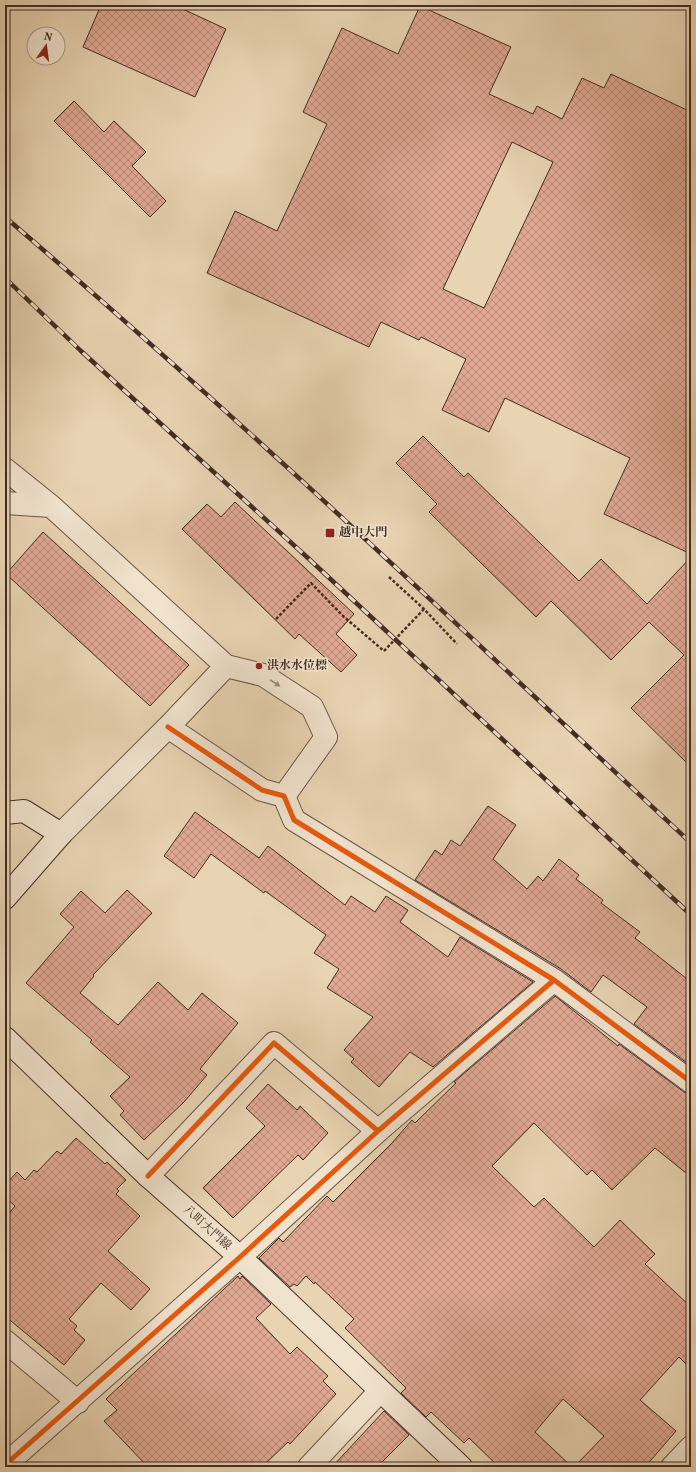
<svg xmlns="http://www.w3.org/2000/svg" width="696" height="1472" viewBox="0 0 696 1472" font-family="Vollkorn,'Noto Serif JP',serif">
<style>
.building{fill:url(#building-cross-hatch);stroke:#422d22;fill-rule:evenodd}
.lines{fill:none;stroke-linecap:round;stroke-linejoin:round}
.minor-casing{stroke:#6c5646;stroke-width:24}
.secondary-casing{stroke:#422d22;stroke-width:24}
.path{stroke:#422d22;stroke-width:2.5;stroke-dasharray:3 2;stroke-linecap:butt}
.minor{stroke:#f0e2cd;stroke-width:22}
.secondary{stroke:#f0e2cd;stroke-width:22}
.rail-casing{stroke:#422d22;stroke-width:4.5}
.rail{stroke:#f0e2cd;stroke-width:3;stroke-dasharray:9;stroke-linecap:butt}
.path-bridge{stroke:#422d22;stroke-width:2.5;stroke-dasharray:3 2;stroke-linecap:butt}
.cycleway-casing{stroke:#f0e2cd;stroke-width:8}
.cycleway{stroke:#e8590c;stroke-width:5}
.oneway{fill:#998878}
.poi-dot{fill:#8f2418;stroke:#f0e2cd;stroke-width:1.5}
.labels{text-anchor:middle;dominant-baseline:central;stroke-width:3.5;stroke-linejoin:round;paint-order:stroke}
.poi-label{font-size:12px;font-weight:bold;fill:#422d22;stroke:#f0e2cd;text-anchor:start}
.street-label{font-size:12px;fill:#422d22;stroke:#f0e2cd}
</style>
<defs>
<pattern id="building-cross-hatch" width="8" height="8" patternUnits="userSpaceOnUse"><rect width="8" height="8" fill="#e0a893"/><path d="M0 0l8 8M0 8l8-8" fill="none" stroke="#b78978"/></pattern>
</defs>
<rect width="100%" height="100%" fill="#e8d3b2"/>
<filter id="stains"><feTurbulence type="fractalNoise" baseFrequency=".005" numOctaves="4"/><feColorMatrix values="0 0 0 0 .2 0 0 0 0 .09 0 0 0 0 .02 0 0 0 .5 -.17"/></filter>
<radialGradient id="worn" r=".72"><stop offset=".6" stop-color="#630" stop-opacity="0"/><stop offset="1" stop-color="#630" stop-opacity=".3"/></radialGradient>
<path class="building" d="M101 5H174L226 29 195 97 83 47Z
M420 6 511 47 489 94 533 114 537 106 562 119 582 78 604 88 611 74 691 112V554L604 514 630 458 505 398 489 432 442 410 466 359 421 337 419 340 381 322 369 347 207 273 235 211 277 231 327 124 303 112 342 28 398 54ZM512 142 553 162 484 308 443 289Z
M74 101 104 132 114 121 146 152 132 166 166 201 150 217 54 121Z
M423 436 464 477 468 473 579 581 601 559 647 604 691 557V767L631 708 684 655 649 622 611 660 551 601 536 617 429 512 437 504 396 463Z
M235 502 354 614 336 634 357 655 341 672 299 634 295 639 182 529 207 504 221 517Z
M43 532 189 665 150 706 6 574Z
M488 806 516 825 493 859 527 889 538 876 543 881 559 859 579 875 576 879 603 900 601 903 640 932 635 938 691 982V1066L634 1024 647 1007 603 975 591 992 561 969 415 880 435 850 442 855 451 840 460 846Z
M195 812 259 858 268 846 345 905 351 896 375 912 386 896 408 910 400 922 448 957 460 937 533 982 433 1067 410 1052 379 1087 351 1062 354 1059 344 1050 373 1017 327 988 339 969 314 953 326 935 265 891 264 893 211 854 194 878 164 856Z
M127 890 152 913 93 975 94 976 80 993 118 1025 158 982 188 1010 202 993 238 1023 200 1069 207 1075 184 1102 144 1140 120 1115 124 1111 110 1096 130 1077 90 1042 92 1040 26 983 74 927 60 914 81 891 105 913Z
M555 996 618 1046 619 1044 684 1092 691 1094V1177L655 1148 612 1190 592 1170 587 1175 534 1123 492 1166 534 1207 544 1198 594 1247 620 1220 655 1254 645 1264 691 1307V1369L679 1357 640 1400 676 1431 645 1467H574L604 1436 563 1399 535 1432 572 1467H499L469 1438 464 1443 431 1412 426 1417 401 1393 406 1388 345 1328 354 1319 315 1282 314 1284 306 1276 297 1286 294 1284 290 1287 259 1258 279 1238 283 1242 327 1196 333 1202 392 1143 412 1120 415 1123 456 1083 454 1082Z
M268 1084 297 1110 300 1106 328 1133 303 1160 298 1155 233 1218 203 1188 265 1126 246 1108Z
M76 1138 105 1164 107 1162 126 1180 117 1189 119 1191 116 1194 140 1216 108 1251 150 1289 131 1310 101 1283 69 1319 77 1326 74 1330 85 1340 64 1365 5 1316V1218L15 1206 5 1197V1185L17 1172 25 1180 34 1170 37 1172 57 1151 61 1154Z
M238 1276 240 1279 242 1276 271 1304 256 1318 290 1354 297 1347 328 1376 323 1381 336 1394 290 1444 288 1442 262 1467H148L104 1421 117 1410 106 1399Z
M384 1411 409 1435 377 1467H332Z"/>
<g class="lines">
<defs>
<path id="minor" d="M5 469 51 506 226 666 263 675 312 707 326 737 284 796
M5 503 51 506
M168 727 262 790 284 796 294 820 554 980 691 1082
M61 834 168 727 226 666
M148 1176 274 1043 378 1131
M5 1341 78 1402
M5 1465 240 1257 378 1131 554 980
M309 1467 380 1391
M672 1467 691 1447"/>
<path id="secondary" d="M5 813 24 811 61 834 5 898
M5 1038 148 1176 240 1257 461 1467"/>
</defs>
<use href="#minor" class="minor-casing"/>
<use href="#secondary" class="secondary-casing"/>
<path class="path" d="M389 577 424 609 457 644
M276 619 311 583 343 616 384 651"/>
<use href="#minor" class="minor"/>
<use href="#secondary" class="secondary"/>
<defs>
<path id="rail" d="M5 217C240 418 465 632 691 843
M5 278 81 351 309 559 691 915"/>
</defs>
<use href="#rail" class="rail-casing"/>
<use href="#rail" class="rail"/>
<path class="path-bridge" d="M384 651 424 609"/>
<defs>
<path id="cycleway" d="M168 727 262 790 284 796 294 820 554 980 691 1082
M148 1176 274 1043 378 1131
M5 1465 240 1257 378 1131 554 980"/>
</defs>
<use href="#cycleway" class="cycleway-casing"/>
<use href="#cycleway" class="cycleway"/>
</g>
<defs><path id="oneway-solid" d="M-6-.8H1V-3.2L6.5 0L1 3.2V.8H-6Z"/></defs>
<use class="oneway" href="#oneway-solid" transform="translate(275 683) rotate(33)"/>
<g class="poi-dot">
<rect x="325" y="528" width="10" height="10" rx="2"/>
<circle cx="259" cy="666" r="4"/>
</g>
<g class="labels">
<g class="poi-label">
<text x="339" y="533">越中大門</text>
<text x="267" y="666">洪水水位標</text>
</g>
<g class="street-label">
<text transform="translate(207 1228) rotate(42)">八町大門線</text>
</g>
</g>
<rect width="696" height="1472" fill="none" stroke="#e8d3b2" stroke-width="20"/>
<rect x="6" y="6" width="684" height="1460" fill="none" stroke="#422d22" stroke-width="2"/>
<rect x="10" y="10" width="676" height="1452" fill="none" stroke="#422d22"/>
<g transform="translate(46 46) rotate(14)"><circle r="19" fill="#f0e2cd" stroke="#aa9a89"/>
<path d="M0-3L7 15L0 10L-7 15Z" fill="#8f2418"/>
<text y="-6" font-size="11" font-weight="bold" text-anchor="middle" fill="#422d22">N</text>
</g>
<rect width="100%" height="100%" filter="url(#stains)"/>
<rect width="100%" height="100%" fill="url(#worn)"/>
</svg>
